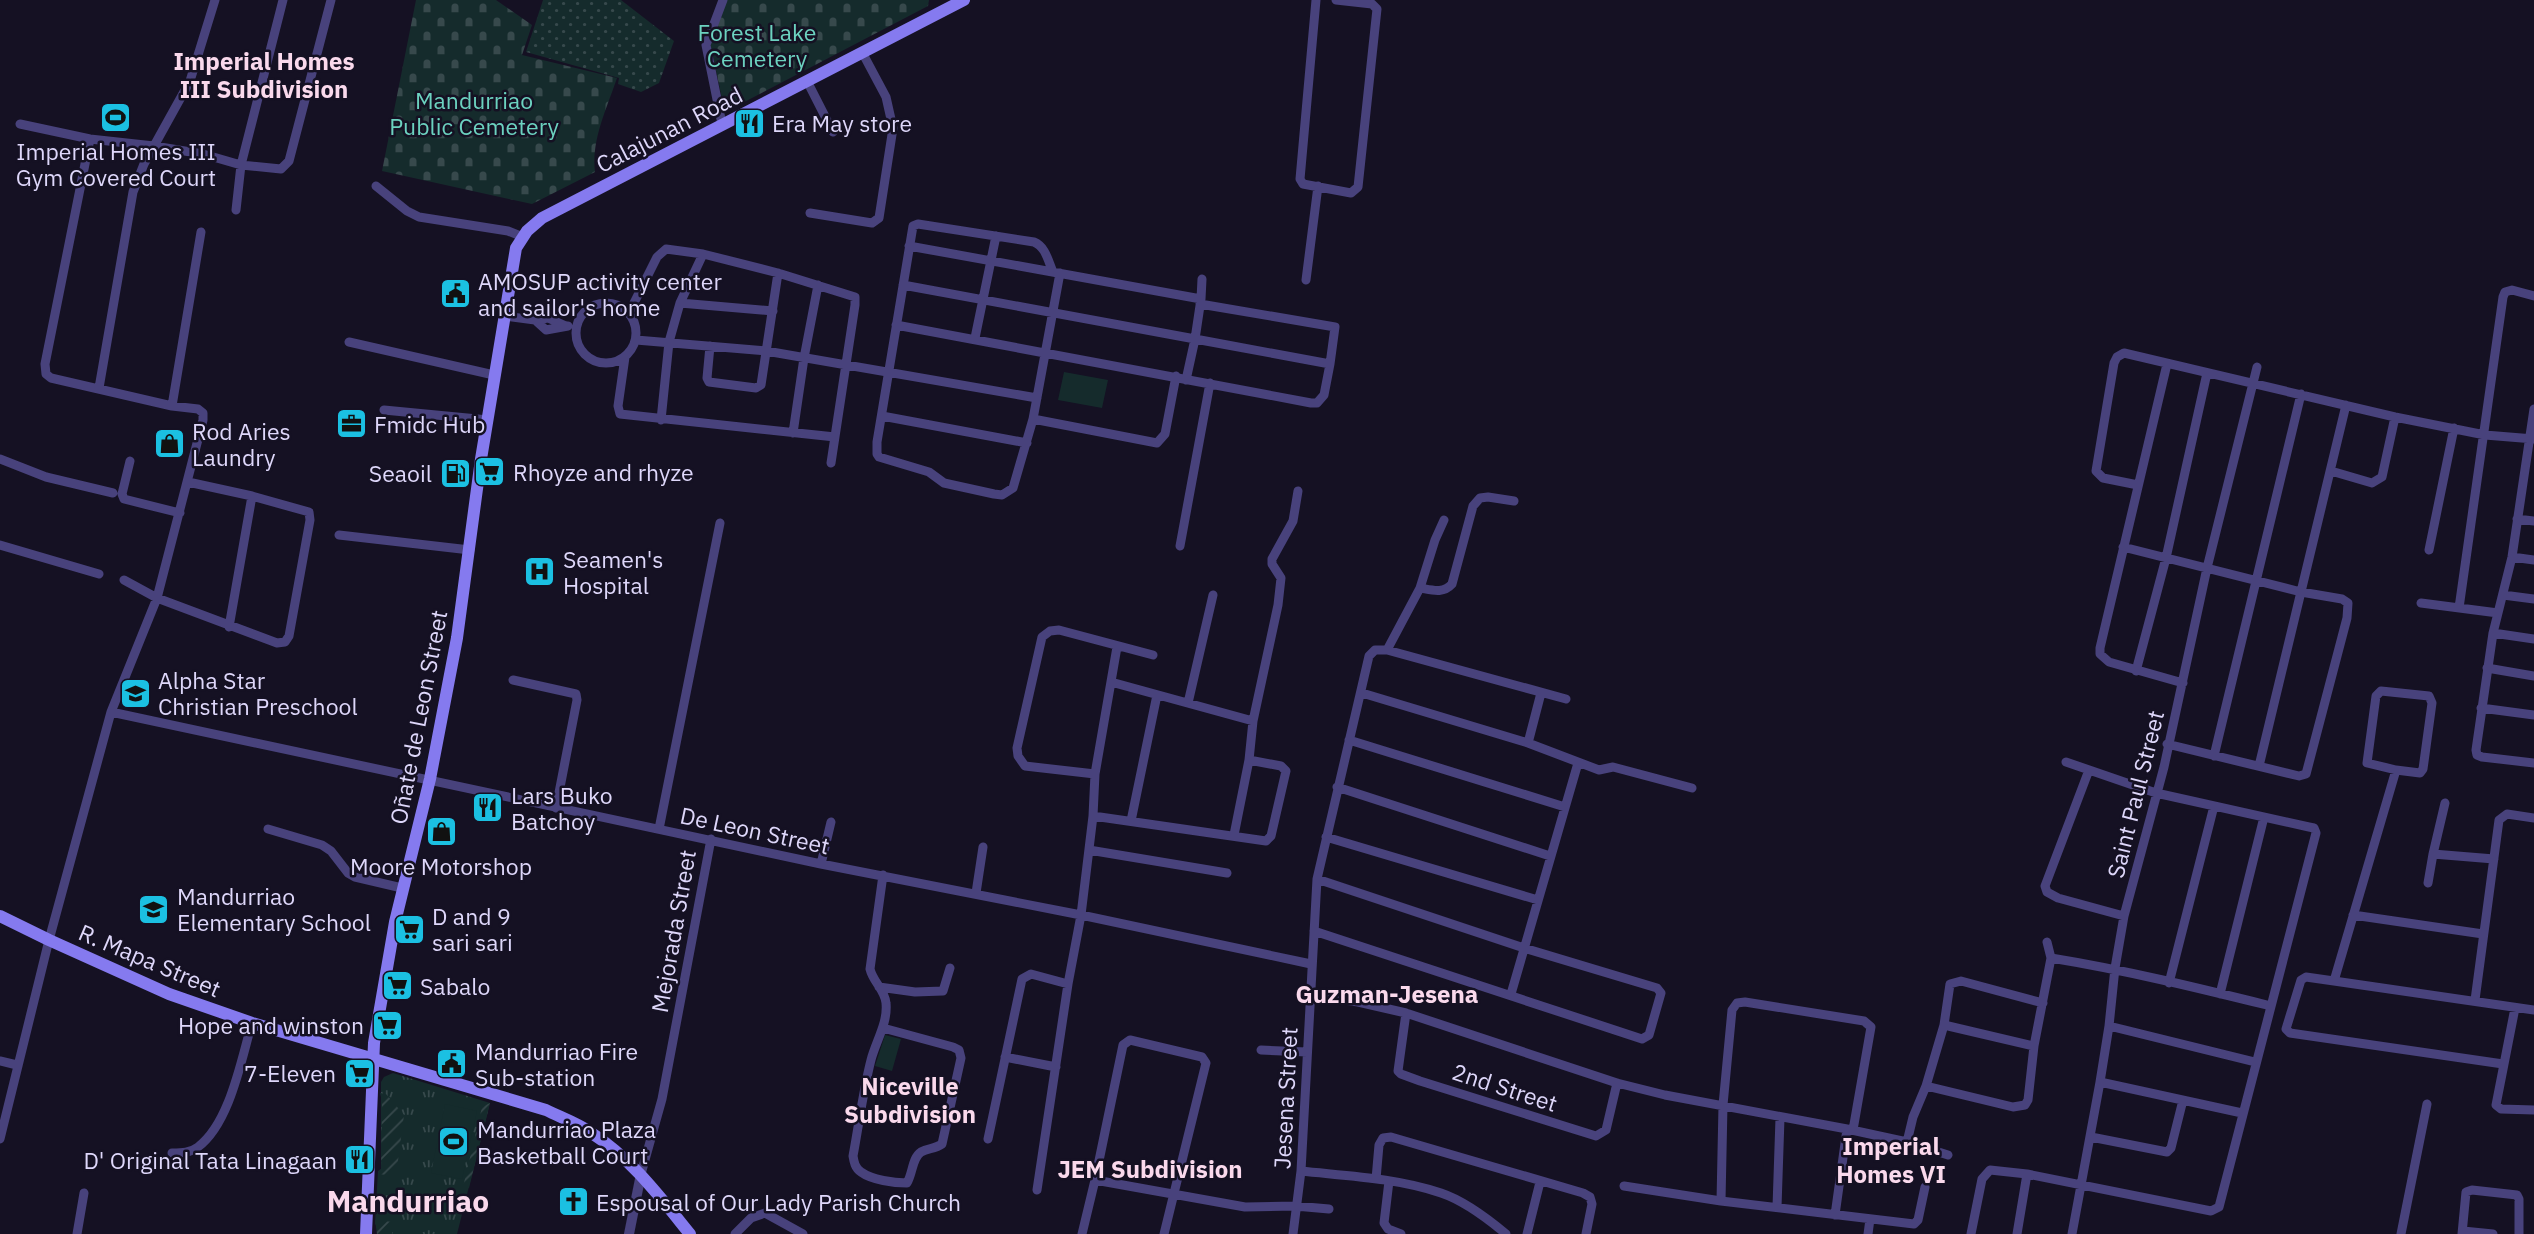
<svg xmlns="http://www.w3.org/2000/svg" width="2534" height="1234" viewBox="0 0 2534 1234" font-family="'IBM Plex Sans',sans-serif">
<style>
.grass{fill:url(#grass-dots)}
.cemetery{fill:url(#cemetery-stones)}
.park{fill:url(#park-tufts)}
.garden{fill:url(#garden-furrows)}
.pitch{fill:#152b2c}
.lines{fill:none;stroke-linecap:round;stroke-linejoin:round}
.minor{stroke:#48427c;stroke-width:9}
.tertiary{stroke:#48427c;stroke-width:10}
.secondary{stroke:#857aef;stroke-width:12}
.labels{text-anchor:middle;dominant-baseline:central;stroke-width:5;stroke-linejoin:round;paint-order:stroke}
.park-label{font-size:23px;fill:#6cd2c0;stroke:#151123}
.poi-label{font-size:23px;fill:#ded7fa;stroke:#151123;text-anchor:start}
.street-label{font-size:23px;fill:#ded7fa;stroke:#151123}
.neighbourhood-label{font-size:24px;font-weight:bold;fill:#fad9ec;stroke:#151123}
.district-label{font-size:30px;font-weight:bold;fill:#fad9ec;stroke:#151123}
</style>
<defs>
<pattern id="grass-dots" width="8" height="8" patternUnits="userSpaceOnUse" patternTransform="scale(1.75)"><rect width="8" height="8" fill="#152b2c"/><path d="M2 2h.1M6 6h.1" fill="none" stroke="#37494c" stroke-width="1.8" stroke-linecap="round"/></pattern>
<pattern id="cemetery-stones" width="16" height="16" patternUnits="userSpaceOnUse" patternTransform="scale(1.75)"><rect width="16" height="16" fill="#152b2c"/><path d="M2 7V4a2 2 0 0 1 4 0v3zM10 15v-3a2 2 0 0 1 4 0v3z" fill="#37494c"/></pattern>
<pattern id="park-tufts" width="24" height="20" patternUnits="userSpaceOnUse" patternTransform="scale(1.75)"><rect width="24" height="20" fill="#152b2c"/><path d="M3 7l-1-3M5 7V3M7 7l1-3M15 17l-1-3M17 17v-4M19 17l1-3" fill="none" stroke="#37494c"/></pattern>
<pattern id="garden-furrows" width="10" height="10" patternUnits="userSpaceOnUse" patternTransform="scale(1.75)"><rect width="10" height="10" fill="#152b2c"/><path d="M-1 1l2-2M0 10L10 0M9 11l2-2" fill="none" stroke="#37494c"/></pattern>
</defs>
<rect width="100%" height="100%" fill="#151123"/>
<path class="grass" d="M543 0H621L674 41 659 83 641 92 618 84 619 78 526 52Z"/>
<path class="cemetery" d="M416 0H496L532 25 522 55 617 78C607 108 591 140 595 172L532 204 382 171Z
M727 0H929L928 6 725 112 710 43Z"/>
<path class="park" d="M393 1073 490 1103 457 1234H377V1226L375 1224 378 1171 381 1169V1082L384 1077Z"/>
<path class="garden" d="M380 1093 386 1094 404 1115 396 1176 378 1174 381 1169 382 1101Z
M490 1103 469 1188 463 1187 482 1107Z
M375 1220 393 1222 392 1234H377Z"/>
<path class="pitch" d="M1064 372 1108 380 1102 408 1058 400Z
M885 1035 901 1039 892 1071 875 1066Z
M445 1104 477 1111 462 1179 431 1173Z"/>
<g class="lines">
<path class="minor" d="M1316 0 1300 179 1303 184 1351 193 1358 187 1377 9 1372 4 1336 0
M807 81 833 132
M20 124 90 139 154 146 203 154 241 165 281 169 289 161 331 0
M722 124 706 45 723 0
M376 186 407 211 419 217 508 231 523 237
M236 210 241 165 283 0
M810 213 872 223 879 218 893 128 886 97 862 52
M1053 272C1048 261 1046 247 1034 242L918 224 913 226 877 442V454L879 457 929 472 944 483 994 494 1002 495 1013 488 1033 419 1060 273
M1306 280 1318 186
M903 285 1195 339 1186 380
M1201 299 1202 279
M576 333a30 30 0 1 1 60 0a30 30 0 1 1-60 0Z
M680 303 773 311
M1200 304 1335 327 1330 364
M629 313 657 257 666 249 703 254 778 273 855 297V305L831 463
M504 316 535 320 548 318 566 326
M535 320 546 330 568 326
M896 325 1311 403H1317L1324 395 1330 364 1195 339 1201 299 909 246
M975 338 996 236
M636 340 766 351 1037 398
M349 342 494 375
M710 346 707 378 709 382 756 388 761 385 778 273
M625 357 618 406 620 414 835 437
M2167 364 2100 648V654L2109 662 2183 683
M99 388 133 192 144 164 190 81 215 0
M172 406 201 232
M2534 409 2512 557 2493 633 2476 750 2477 755 2482 757 2534 763
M384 410 488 420
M882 416 1027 443
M1033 419 1157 443 1165 434 1176 376
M661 420 669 342 680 303 703 254
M793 433 804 358 818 285
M0 459 46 477 113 493
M130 461 122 494 124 499 180 513
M2331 471 2372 483 2382 477 2395 417
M2138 485 2103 478 2096 471 2114 363 2117 357 2124 353 2395 417 2485 435 2534 439
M2517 519 2534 521
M339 535 470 550
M0 545 99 574
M1180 546 1210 383
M2123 547 2301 592 2342 599 2348 603 2347 618 2306 774 2299 776 2167 744
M2429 550 2454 428
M2512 557 2534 560
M124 580 157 598 277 643 285 642 289 636 310 520 309 512 252 496 188 482
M1420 588C1432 590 1443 594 1452 584L1473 506 1480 498 1488 497 1514 501
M2503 595 2534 599
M2421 603 2498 613
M2459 608 2503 297 2505 292 2512 290 2534 296
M229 627 252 496
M2493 633 2534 639
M1387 650 1420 588 1435 540 1444 520
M2487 668 2534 676
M2136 671 2166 558 2207 373
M513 680 576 694 577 700 556 808
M1111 682 1253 721
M1362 693 1528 743 1599 770 1613 767 1692 788
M1188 703 1213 595
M2481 708 2534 715
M111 712 821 864 1081 915 1311 964
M1349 740 1565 807
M1528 743 1541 693
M2214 756 2301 394
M2259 766 2346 405
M2089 770 2045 886 2047 892 2058 898 2124 916
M2396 770 2420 773 2423 769 2432 703 2429 696 2381 691 2376 696 2367 763 2396 770 2334 981 2306 977 2301 980 2286 1029 2290 1033 2503 1064
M1095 774 1025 766 1018 756 1017 748 1042 637 1050 631 1059 630 1153 655
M1337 787 1550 856
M2445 803 2433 854 2494 859
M1093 816 1266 841 1271 836 1286 771 1281 766 1249 760
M1131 821 1157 695
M268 829 322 845 331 851 348 873 355 877 402 888
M659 829 720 523
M1234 835 1249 760 1253 721 1278 605 1281 578 1272 564V559L1293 521 1298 491
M1326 837 1538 900
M1089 850 1227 873
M821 864 831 822
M2428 883 2433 854
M976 893 983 847
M2353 915 2483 934
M1314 931 1642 1039 1649 1035 1661 993 1657 988 1524 948 1317 879
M2047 942 2051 958
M2334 981 2534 1010
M2169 983 2214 806
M879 987 915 992 943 991 950 968
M1511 994 1578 763
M2220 994 2264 817
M1310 995 1358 1002 1406 1013 1617 1083 1665 1095 1847 1129 1907 1142 1948 1155
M2475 1000 2499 820 2507 814 2534 818
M2515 1008 2496 1105 2501 1109 2534 1110
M1406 1013 1398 1071 1401 1074 1420 1081 1596 1136 1606 1130 1617 1083
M1944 1025 2034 1046
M2109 1026 2255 1062
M883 1028 953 1047 959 1050 961 1058 942 1144C935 1149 928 1148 921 1152 912 1158 913 1173 907 1183 894 1183 872 1180 861 1172 855 1168 854 1162 853 1156 859 1124 863 1091 871 1060 876 1041 888 1023 886 1003 885 990 873 982 870 969L883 875
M1261 1050 1307 1052
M1005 1057 1056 1067
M0 1061 17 1065
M2100 1082 2242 1113
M1926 1086 2013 1107 2025 1105 2028 1100 2034 1046 2051 958C2125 970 2198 988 2271 1006
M2091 1137 2167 1152 2171 1148 2183 1100
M0 1139 49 940 111 712 157 598 203 420V413L198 409 172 406 51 378 46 374 45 364 90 139
M988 1139 1022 979 1031 974 1068 984
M1907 1142 1913 1117 1926 1086 1944 1025 1950 984 1961 981 2043 1003
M172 1153C182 1153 190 1153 198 1147 230 1123 241 1060 252 1023
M1301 1171C1348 1176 1397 1178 1441 1193 1465 1201 1487 1218 1506 1234
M641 1174 662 1099 711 839
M1376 1179 1379 1145 1383 1138 1391 1137 1583 1193 1590 1197 1592 1204 1586 1234
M1095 1180 1245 1207 1295 1206 1329 1209
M1389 1181 1384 1223 1388 1229 1401 1234
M1624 1186 1721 1201 1914 1224 1918 1220 1925 1187
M1037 1190 1068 984 1081 915 1093 816 1095 774 1117 647
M1721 1201 1723 1105 1732 1010 1737 1003 1745 1002 1864 1021 1871 1027 1853 1130 1847 1129 1835 1215
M1777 1207 1780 1118
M2463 1231 2493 1234
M77 1234 84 1193
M735 1234 751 1218 765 1213 803 1234
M1082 1234 1095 1180 1123 1045 1130 1040 1202 1057 1206 1063 1164 1234
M1293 1234 1301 1171 1317 879 1369 656 1375 650H1387L1566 699
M1527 1234 1540 1182
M1868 1234 1870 1219
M1971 1234 1982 1179 1990 1170 2027 1174 2211 1211 2219 1207 2316 833 2314 828 2309 827 2156 793 2066 762
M2017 1234 2027 1174
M2072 1234 2100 1082 2109 1026 2115 968 2124 916 2164 767 2207 568 2257 367
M2401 1234 2427 1104
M2462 1234 2466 1192 2472 1190 2517 1195 2519 1199V1234"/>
<path class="tertiary" d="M629 1234 641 1174"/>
<path class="secondary" d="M0 916 49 940 169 994 252 1023 546 1110C560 1117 577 1123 590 1132 631 1158 660 1197 690 1234
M366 1234 374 1043 395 922 430 779 457 638 481 459 516 248 527 231 542 218 964 0"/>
</g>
<defs>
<symbol id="stadium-square" viewBox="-11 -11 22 22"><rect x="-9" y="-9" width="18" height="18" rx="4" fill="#1bc0e2" stroke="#151123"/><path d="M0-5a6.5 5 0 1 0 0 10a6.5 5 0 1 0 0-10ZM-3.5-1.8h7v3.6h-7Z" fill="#111"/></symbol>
<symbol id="restaurant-square" viewBox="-11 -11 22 22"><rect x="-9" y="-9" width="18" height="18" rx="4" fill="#1bc0e2" stroke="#151123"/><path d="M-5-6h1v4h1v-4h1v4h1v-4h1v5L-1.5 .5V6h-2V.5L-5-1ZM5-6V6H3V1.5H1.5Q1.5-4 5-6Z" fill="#111"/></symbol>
<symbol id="civic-square" viewBox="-11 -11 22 22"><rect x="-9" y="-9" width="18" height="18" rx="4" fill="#1bc0e2" stroke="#151123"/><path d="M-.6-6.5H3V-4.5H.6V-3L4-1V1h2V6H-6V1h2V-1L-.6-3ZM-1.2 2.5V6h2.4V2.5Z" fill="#111"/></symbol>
<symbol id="office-square" viewBox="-11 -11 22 22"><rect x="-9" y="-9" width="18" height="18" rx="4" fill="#1bc0e2" stroke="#151123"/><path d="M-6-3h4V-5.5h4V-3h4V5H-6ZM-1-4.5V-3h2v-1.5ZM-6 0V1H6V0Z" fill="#111"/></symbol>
<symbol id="shop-square" viewBox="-11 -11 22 22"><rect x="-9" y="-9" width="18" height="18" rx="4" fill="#1bc0e2" stroke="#151123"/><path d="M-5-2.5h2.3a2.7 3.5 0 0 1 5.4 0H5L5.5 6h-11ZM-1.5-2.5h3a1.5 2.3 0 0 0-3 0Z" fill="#111"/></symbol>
<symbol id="supermarket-square" viewBox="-11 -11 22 22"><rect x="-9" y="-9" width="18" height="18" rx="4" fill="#1bc0e2" stroke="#151123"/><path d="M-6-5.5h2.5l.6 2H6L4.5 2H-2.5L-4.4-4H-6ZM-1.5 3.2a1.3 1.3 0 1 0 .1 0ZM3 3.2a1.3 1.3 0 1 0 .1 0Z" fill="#111"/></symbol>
<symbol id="fuel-square" viewBox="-11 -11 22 22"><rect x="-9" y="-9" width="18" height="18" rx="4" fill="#1bc0e2" stroke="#151123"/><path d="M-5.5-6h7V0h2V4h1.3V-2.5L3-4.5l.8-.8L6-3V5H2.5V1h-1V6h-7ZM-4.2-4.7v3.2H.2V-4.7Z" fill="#111"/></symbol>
<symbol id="hospital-square" viewBox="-11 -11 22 22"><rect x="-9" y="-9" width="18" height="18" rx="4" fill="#1bc0e2" stroke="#151123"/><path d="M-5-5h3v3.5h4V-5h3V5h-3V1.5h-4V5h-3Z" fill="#111"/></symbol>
<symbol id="school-square" viewBox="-11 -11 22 22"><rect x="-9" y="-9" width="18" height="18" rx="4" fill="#1bc0e2" stroke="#151123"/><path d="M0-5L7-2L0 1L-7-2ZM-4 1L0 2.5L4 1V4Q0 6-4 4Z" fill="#111"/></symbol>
<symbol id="church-square" viewBox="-11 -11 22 22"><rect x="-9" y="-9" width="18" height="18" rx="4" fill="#1bc0e2" stroke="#151123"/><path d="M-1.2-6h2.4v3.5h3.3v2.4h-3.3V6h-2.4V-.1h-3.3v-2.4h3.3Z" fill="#111"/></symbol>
</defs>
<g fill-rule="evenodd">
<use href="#stadium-square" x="98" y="100" width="35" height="35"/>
<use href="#restaurant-square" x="732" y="106" width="35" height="35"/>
<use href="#civic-square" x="438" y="276" width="35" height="35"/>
<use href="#office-square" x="334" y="406" width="35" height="35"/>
<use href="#shop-square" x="152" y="426" width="35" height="35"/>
<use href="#supermarket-square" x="472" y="454" width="35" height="35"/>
<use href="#fuel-square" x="438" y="456" width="35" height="35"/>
<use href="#hospital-square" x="522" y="554" width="35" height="35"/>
<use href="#school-square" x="118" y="676" width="35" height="35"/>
<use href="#restaurant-square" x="470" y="790" width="35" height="35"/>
<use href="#shop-square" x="424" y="814" width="35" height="35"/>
<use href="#school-square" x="136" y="892" width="35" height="35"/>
<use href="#supermarket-square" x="392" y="912" width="35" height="35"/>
<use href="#supermarket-square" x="380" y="968" width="35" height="35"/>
<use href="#supermarket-square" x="370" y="1008" width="35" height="35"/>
<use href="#civic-square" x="434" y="1046" width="35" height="35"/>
<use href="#supermarket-square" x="342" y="1056" width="35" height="35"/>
<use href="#stadium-square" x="436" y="1124" width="35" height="35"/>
<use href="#restaurant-square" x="342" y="1142" width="35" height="35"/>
<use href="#church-square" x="556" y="1184" width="35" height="35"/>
</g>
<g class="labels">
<g class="park-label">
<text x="757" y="32">Forest Lake<tspan x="757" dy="26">Cemetery</tspan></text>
<text x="474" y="100">Mandurriao<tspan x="474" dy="26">Public Cemetery</tspan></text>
</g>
<g class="poi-label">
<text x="772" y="123">Era May store</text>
<text x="116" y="151" text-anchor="middle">Imperial Homes III<tspan x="116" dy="26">Gym Covered Court</tspan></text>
<text x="478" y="281">AMOSUP activity center<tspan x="478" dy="26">and sailor's home</tspan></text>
<text x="374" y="424">Fmidc Hub</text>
<text x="192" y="431">Rod Aries<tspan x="192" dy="26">Laundry</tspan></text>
<text x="513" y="472">Rhoyze and rhyze</text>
<text x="432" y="473" text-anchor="end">Seaoil</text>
<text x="563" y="559">Seamen's<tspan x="563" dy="26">Hospital</tspan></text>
<text x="158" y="680">Alpha Star<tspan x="158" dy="26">Christian Preschool</tspan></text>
<text x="511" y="795">Lars Buko<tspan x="511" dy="26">Batchoy</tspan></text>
<text x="441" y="866" text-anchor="middle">Moore Motorshop</text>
<text x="177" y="896">Mandurriao<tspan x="177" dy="26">Elementary School</tspan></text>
<text x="432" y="916">D and 9<tspan x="432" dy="26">sari sari</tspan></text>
<text x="420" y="986">Sabalo</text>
<text x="364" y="1025" text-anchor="end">Hope and winston</text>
<text x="475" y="1051">Mandurriao Fire<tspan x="475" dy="26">Sub-station</tspan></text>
<text x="336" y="1073" text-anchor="end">7-Eleven</text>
<text x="477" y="1129">Mandurriao Plaza<tspan x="477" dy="26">Basketball Court</tspan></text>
<text x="337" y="1160" text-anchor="end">D' Original Tata Linagaan</text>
<text x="596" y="1202">Espousal of Our Lady Parish Church</text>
</g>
<g class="street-label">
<text transform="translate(669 129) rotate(-27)">Calajunan Road</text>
<text transform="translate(418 717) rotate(-79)">Oñate de Leon Street</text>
<text transform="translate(2135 794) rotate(-76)">Saint Paul Street</text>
<text transform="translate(755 830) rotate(12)">De Leon Street</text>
<text transform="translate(673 931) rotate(-80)">Mejorada Street</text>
<text transform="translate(150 960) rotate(23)">R. Mapa Street</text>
<text transform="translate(1505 1087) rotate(18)">2nd Street</text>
<text transform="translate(1285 1098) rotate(-87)">Jesena Street</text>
</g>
<g class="neighbourhood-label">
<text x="264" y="61">Imperial Homes<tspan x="264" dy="28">III Subdivision</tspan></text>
<text x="1387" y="994">Guzman-Jesena</text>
<text x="910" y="1086">Niceville<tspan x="910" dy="28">Subdivision</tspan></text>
<text x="1891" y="1146">Imperial<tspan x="1891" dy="28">Homes VI</tspan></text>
<text x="1150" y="1169">JEM Subdivision</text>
</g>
<g class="district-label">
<text x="408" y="1200">Mandurriao</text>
</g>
</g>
</svg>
